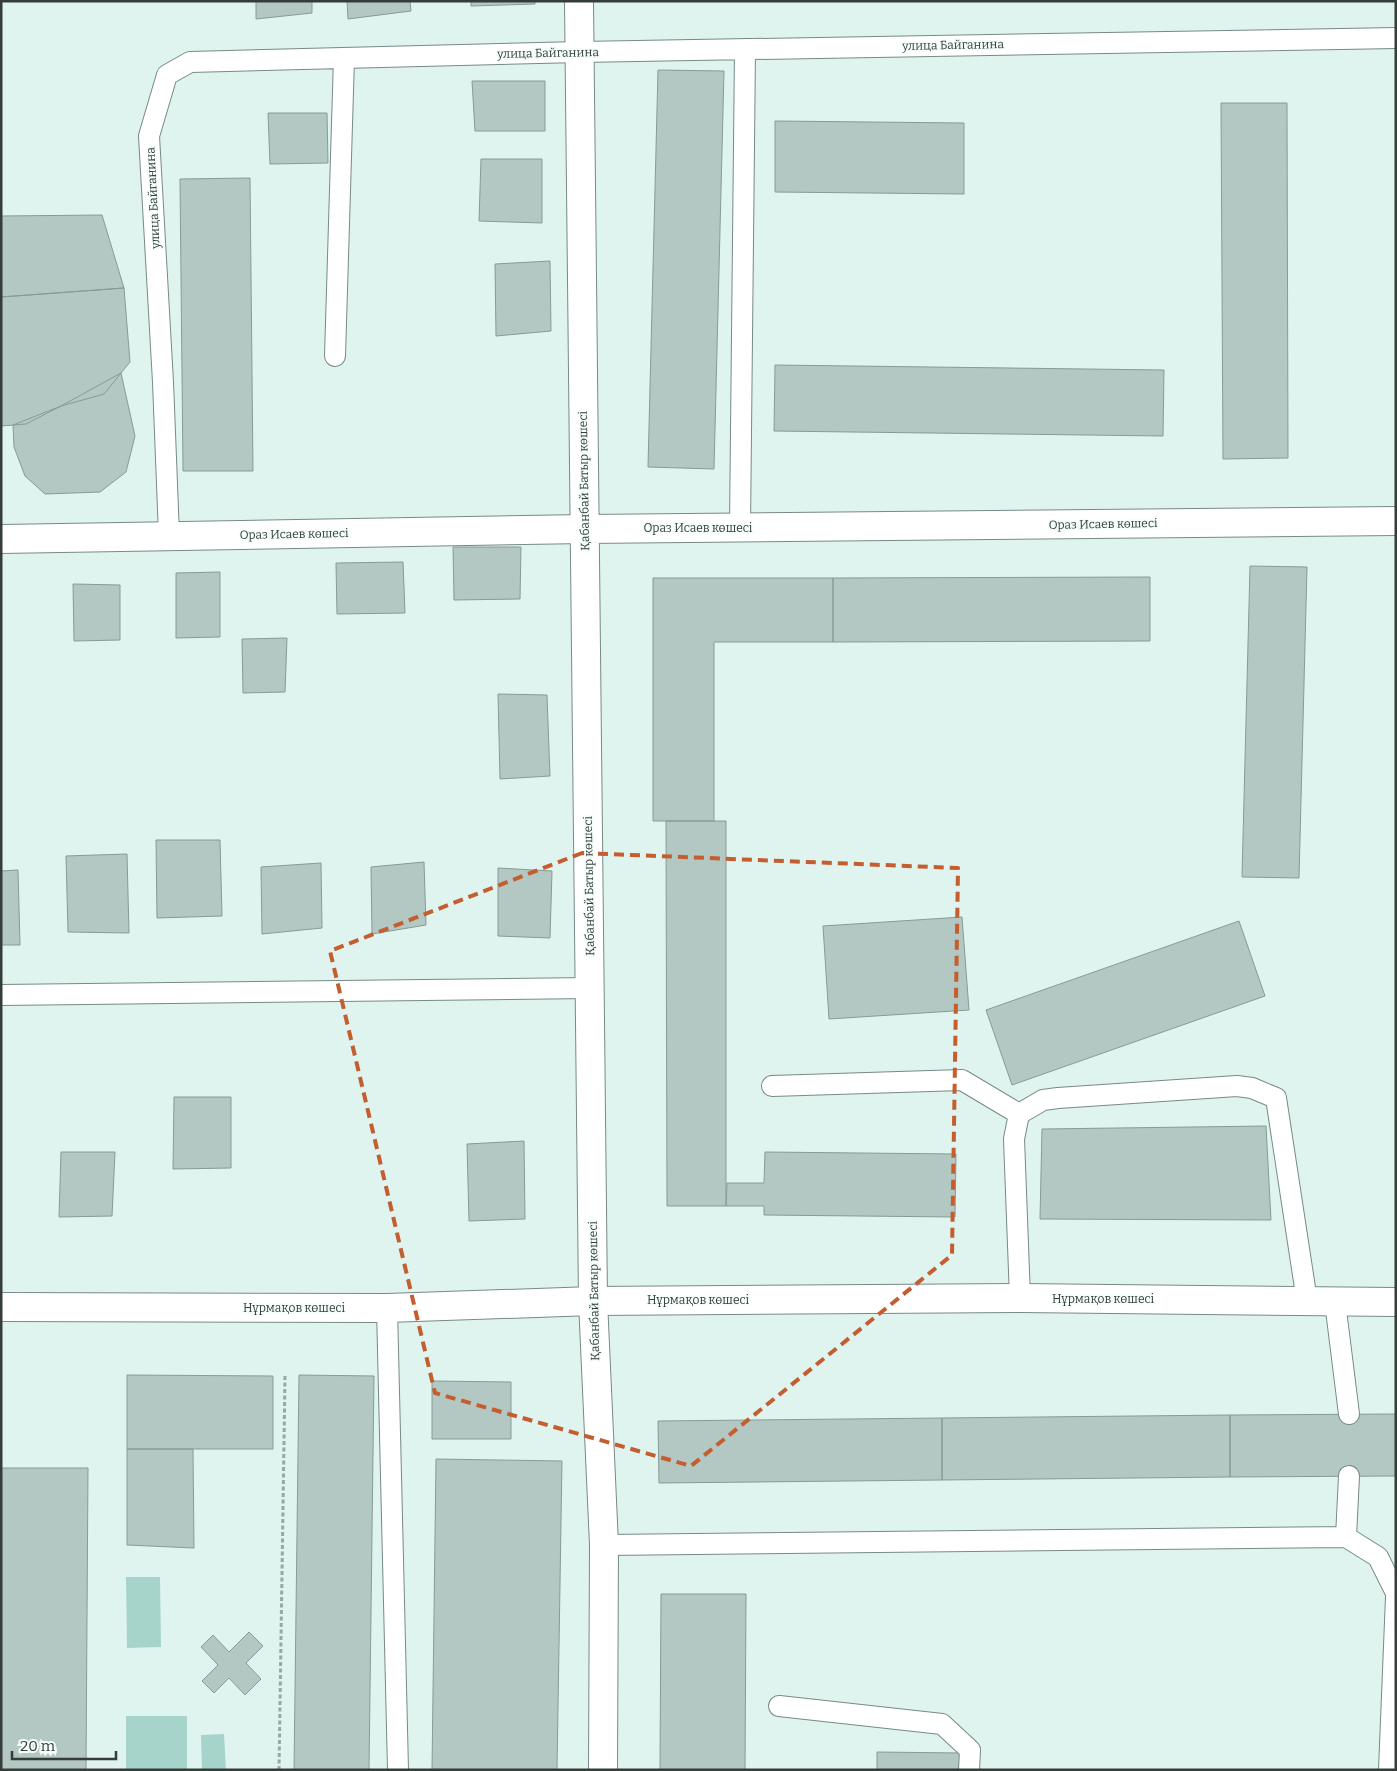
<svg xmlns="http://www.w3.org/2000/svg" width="1397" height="1771" viewBox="0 0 1397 1771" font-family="Bitter,serif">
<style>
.green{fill:#a6d4cb}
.building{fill:#b3c7c3;stroke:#879b96}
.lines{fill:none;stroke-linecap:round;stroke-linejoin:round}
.lane-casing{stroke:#778a86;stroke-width:22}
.street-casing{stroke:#778a86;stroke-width:30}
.secondary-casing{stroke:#778a86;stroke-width:30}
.path{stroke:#97a7a3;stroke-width:3;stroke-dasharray:4 2.5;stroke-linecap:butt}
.lane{stroke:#fff;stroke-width:20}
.street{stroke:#fff;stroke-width:28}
.secondary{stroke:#fff;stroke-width:28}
.marked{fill:none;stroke:#c45d30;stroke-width:4;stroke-dasharray:10 6;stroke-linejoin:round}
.labels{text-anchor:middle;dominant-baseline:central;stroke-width:4;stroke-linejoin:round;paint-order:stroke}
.street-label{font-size:12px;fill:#353d3b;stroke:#f6fefc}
</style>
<rect width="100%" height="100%" fill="#dff4ef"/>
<path class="green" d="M126 1577H160L161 1647 127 1648Z
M126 1716H187V1770H126Z
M224 1734 226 1770H202L201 1735Z"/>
<path class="building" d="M256 1H312V13L256 19Z
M347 1H410L411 11 348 19Z
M471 1H535V4L471 6Z
M658 70 724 71 714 469 648 467Z
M472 81H545V131H475Z
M1221 103H1287L1288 458 1223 459Z
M268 113H327L328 163 270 164Z
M775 121 964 123V194L775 192Z
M481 159H542V223L479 221Z
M250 178 253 471H183L180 179Z
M102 215 124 288 1 297V216Z
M550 261 551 331 496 336 495 264Z
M124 288 130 362 104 394 61 406 26 424 1 426V297Z
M775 365 1164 370 1163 436 774 431Z
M121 373 135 436 126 472 100 492 45 494 25 476 14 447 13 425 61 406Z
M453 547H521L520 599 454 600Z
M403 562 405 613 337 614 336 563Z
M1250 566 1307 567 1299 878 1242 877Z
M220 572V637L176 638V573Z
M1150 577V641L833 642V578Z
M653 578H833V642H714V821H653Z
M73 584 120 585V640L74 641Z
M287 638 285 692 243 693 242 639Z
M498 694 547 695 550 776 500 779Z
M666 821H726V1206H667Z
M156 840H220L222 916 157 918Z
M127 854 129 933 68 932 66 856Z
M424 862 426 925 372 934 371 867Z
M321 863 322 928 262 934 261 867Z
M498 868 552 871 550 938 498 936Z
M18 870 20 945H1V871Z
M962 917 969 1010 829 1019 823 926Z
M1239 921 1265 996 1012 1085 986 1010Z
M174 1097H231V1168L173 1169Z
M1266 1126 1271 1220 1040 1219 1042 1129Z
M524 1141 525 1219 469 1221 467 1144Z
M61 1152H115L112 1216 59 1217Z
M765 1152 956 1154 955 1217 764 1215V1206H726L727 1183H764Z
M127 1375 273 1376V1449H127Z
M299 1375 374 1376 369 1770H294Z
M432 1381 511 1382V1439H432Z
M1396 1414V1476L1230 1477V1415Z
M1230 1415V1477L942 1480V1418Z
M942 1418V1480L659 1483 658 1421Z
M127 1449H193L194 1548 127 1545Z
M436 1459 562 1461 557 1770H432Z
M1 1468H88L86 1770H1Z
M661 1594H746L745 1770H660Z
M249 1632 263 1646 246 1663 261 1679 245 1695 229 1678 214 1693 202 1681 218 1665 201 1647 213 1635 229 1652Z
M877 1752 962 1753V1770H877Z"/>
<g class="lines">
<defs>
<path id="lane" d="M335 356 344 58
M740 528 745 49
M169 535 163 382 149 136 167 75 190 62 580 52 1396 38
M1 995 590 988
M772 1086 962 1080 1019 1114
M1020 1298 1014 1139 1019 1114 1043 1100 1058 1098 1237 1086 1252 1088 1276 1098 1307 1301
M1335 1302 1349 1414
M387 1308 398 1770
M1346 1537 1349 1476
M604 1545 1346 1537 1378 1557 1396 1593
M779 1706 942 1724 970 1750 969 1770
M1389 1770 1396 1597"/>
<path id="street" d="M579 1 593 1301 604 1545 603 1770
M1 539 585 529 1396 521"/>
<path id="secondary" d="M1 1307 387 1308 593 1301 1020 1298 1396 1302"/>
</defs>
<use href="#lane" class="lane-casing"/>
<use href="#street" class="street-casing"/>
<use href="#secondary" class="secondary-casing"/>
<path class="path" d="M279 1770 285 1376"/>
<use href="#lane" class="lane"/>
<use href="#street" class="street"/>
<use href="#secondary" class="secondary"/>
</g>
<path class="marked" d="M582 853 958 868 952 1255 691 1466 435 1393 330 951Z"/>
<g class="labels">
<g class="street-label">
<text transform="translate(953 45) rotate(-1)">улица Байганина</text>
<text transform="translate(548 53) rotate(-1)">улица Байганина</text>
<text transform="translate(153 198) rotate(-93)">улица Байганина</text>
<text transform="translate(584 481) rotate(-91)">Қабанбай Батыр көшесі</text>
<text transform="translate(1103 524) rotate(-1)">Ораз Исаев көшесі</text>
<text x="698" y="528">Ораз Исаев көшесі</text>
<text transform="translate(294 534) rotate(-1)">Ораз Исаев көшесі</text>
<text transform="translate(589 886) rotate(-91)">Қабанбай Батыр көшесі</text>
<text transform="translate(594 1291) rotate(-91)">Қабанбай Батыр көшесі</text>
<text x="1103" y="1299">Нұрмақов көшесі</text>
<text x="698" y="1300">Нұрмақов көшесі</text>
<text x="294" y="1308">Нұрмақов көшесі</text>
</g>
</g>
<rect width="1397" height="1771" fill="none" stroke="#353d3b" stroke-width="5"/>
<path d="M12 1751v8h104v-8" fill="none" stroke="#353d3b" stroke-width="2.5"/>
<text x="20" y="1751" font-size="15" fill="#353d3b" stroke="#f6fefc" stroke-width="4" paint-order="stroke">20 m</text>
</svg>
